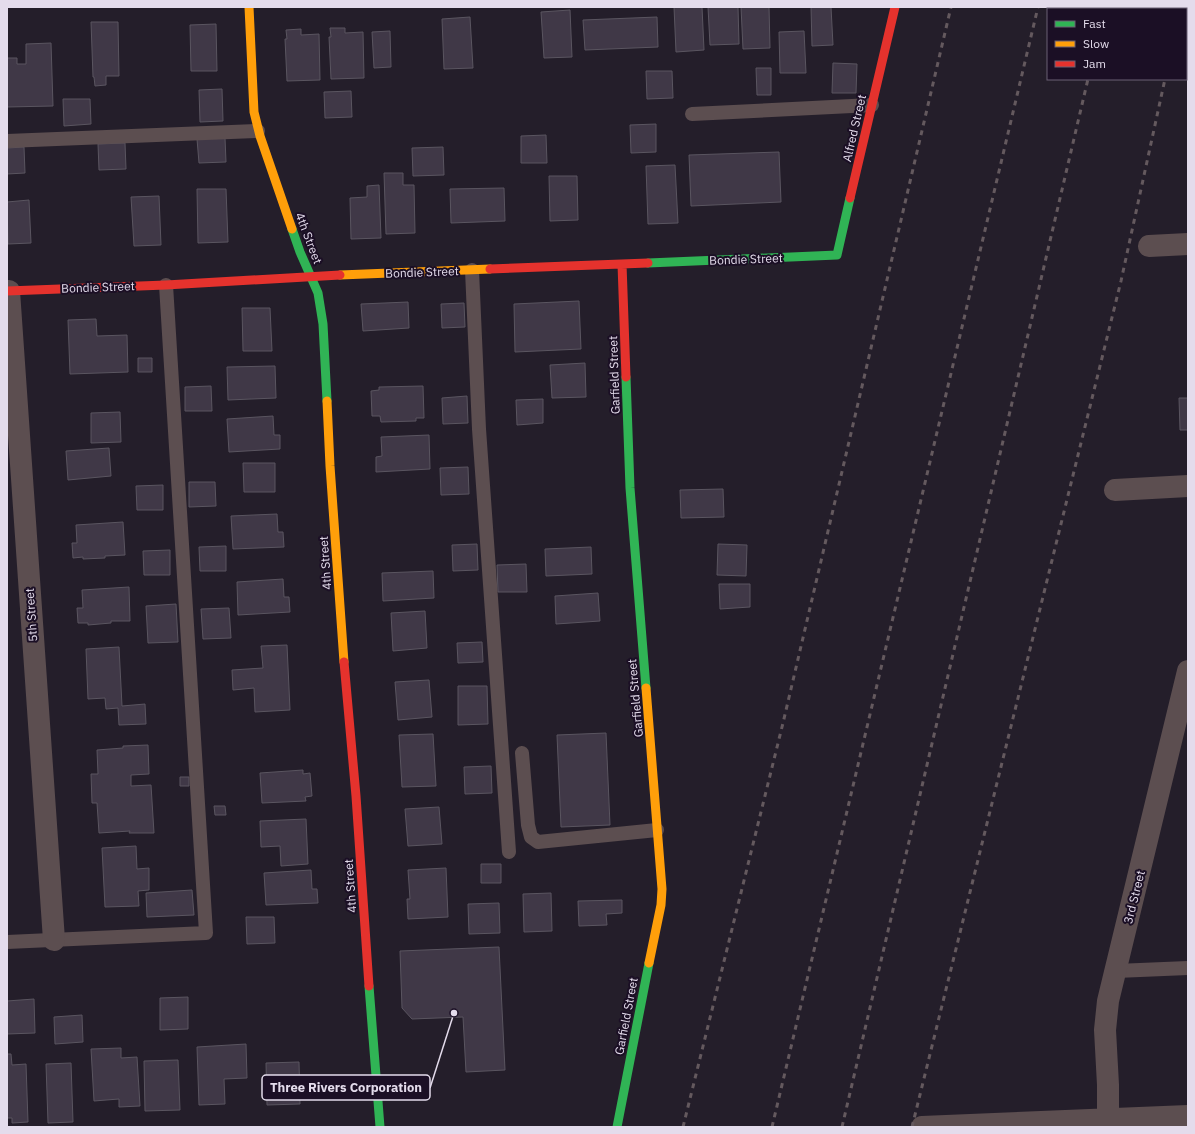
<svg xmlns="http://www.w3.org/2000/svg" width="1195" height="1134" viewBox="0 0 1195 1134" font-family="'IBM Plex Sans',sans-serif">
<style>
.building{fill:#403847;stroke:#5a5560}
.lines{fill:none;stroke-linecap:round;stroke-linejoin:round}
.lane{stroke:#5c4e50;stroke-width:14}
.street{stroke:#5c4e50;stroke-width:22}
.fast{stroke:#30b455;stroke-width:9}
.slow{stroke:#ff9f0a;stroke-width:9}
.jam{stroke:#e5322d;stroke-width:9}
.rail{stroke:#64595e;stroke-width:3;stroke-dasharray:5 5;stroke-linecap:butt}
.labels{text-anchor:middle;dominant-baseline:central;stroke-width:4;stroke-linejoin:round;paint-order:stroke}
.street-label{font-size:12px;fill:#e4dcec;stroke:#1b0f25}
.leader{fill:none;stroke:#e4dcec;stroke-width:1.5}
.callout-dot{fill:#e4dcec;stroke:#1b0f25;stroke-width:1.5}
.callout{fill:#1b0f25;stroke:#e4dcec;stroke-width:1.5}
.callout-label{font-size:13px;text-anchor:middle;font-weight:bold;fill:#e4dcec}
</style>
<rect width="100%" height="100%" fill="#241e2a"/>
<path class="building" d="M674 7H702L704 50 676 52Z
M708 7H738L739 44 710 45Z
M741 7H769L770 48 743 49Z
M811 7H831L833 45 812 46Z
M570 10 572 57 544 58 541 12Z
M470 17 473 68 444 69 442 19Z
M657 17 658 47 585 50 583 20Z
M91 22H118L119 76H106V85L95 86 94 77H93Z
M216 24 217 71H191L190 25Z
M330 28H345V33L363 32 364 78 331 79 329 37H331Z
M301 29V35L319 34 320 80 287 81 285 39H287L286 30Z
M390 31 391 67 374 68 372 32Z
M804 31 806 73H780L779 32Z
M51 43 53 106 7 107V58H17V64H26V44Z
M833 63 857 64 856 93H832Z
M756 68H771V95H757Z
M646 71H672L673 98 647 99Z
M222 89 223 121 200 122 199 90Z
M351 91 352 117 325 118 324 92Z
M63 99H90L91 124 64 126Z
M656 124V152L631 153 630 125Z
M546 135 547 163H521V136Z
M225 138 226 162 199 163 197 139Z
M125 143 126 169 99 170 98 144Z
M24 147 25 173 7 174V148Z
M443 147 444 175 413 176 412 148Z
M779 152 781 202 691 206 689 155Z
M675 165 678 223 648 224 646 166Z
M384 173H403V185H414L415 233 386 234Z
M549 176H577L578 220 550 221Z
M379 185 381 238 351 239 350 198 367 197V186Z
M504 188 505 221 451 223 450 189Z
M197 189H226L228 242 198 243Z
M159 196 161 245 134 246 131 197Z
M29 200 31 243 8 244 7 202Z
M579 301 581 349 515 352 514 304Z
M408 302 409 328 363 331 361 304Z
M464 303 465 327 442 328 441 304Z
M242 308H270L272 351H243Z
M96 319 97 336 127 335 128 372 70 374 68 320Z
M138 358H152V372H138Z
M585 363 586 397 552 398 550 365Z
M275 366 276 398 228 400 227 367Z
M211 386 212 411H185V387Z
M423 386 424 418H416V421L381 422 380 416H372L371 391 379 390V387Z
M467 396 468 423 443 424 442 398Z
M1179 398H1188V430H1180Z
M543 399V423L517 425 516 400Z
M120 412 121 442 91 443V413Z
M273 416 274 435H280V449L229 452 227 419Z
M429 435 430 469 376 472V457L382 456 381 437Z
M109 448 111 476 68 480 66 451Z
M243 463H275V492H244Z
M468 467 469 494 441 495 440 468Z
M189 482H215L216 506 189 507Z
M163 485V510H137L136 486Z
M723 489 724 517 681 518 680 490Z
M277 514 278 532H283L284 547 233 549 231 516Z
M123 522 125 555 105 556V558L83 559V557L73 558 72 543H77L76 525Z
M477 544 478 570 453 571 452 545Z
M718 544 747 545 746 576 717 575Z
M226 546V571H200L199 547Z
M591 547 592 574 546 576 545 549Z
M170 550V575H144L143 551Z
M526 564 527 592H498L497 565Z
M433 571 434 598 383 601 382 573Z
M283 579 284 597H289L290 612 238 615 237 582Z
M719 584H750V607L720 609Z
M129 587 130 621H111V623L88 625V623H78L77 608H83L82 590Z
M598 593 600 621 556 624 555 596Z
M176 604 178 642 148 643 146 606Z
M229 608 231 638 203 639 201 609Z
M425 611 427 648 393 651 391 613Z
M482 642 483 662 458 663 457 643Z
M287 645 290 710 255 712 254 688 233 690 232 670 263 668 261 646Z
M119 647 122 706 145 704 146 724 119 725 118 708 106 709 105 698 88 699 86 649Z
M429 680 432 717 398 720 395 682Z
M458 686H487L488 724 458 725Z
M606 733 610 825 561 827 557 735Z
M433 734 436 786 402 787 399 735Z
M148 745 149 774 131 775V786L151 785 154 833H129L130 831 99 833 97 803H92L91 774H98L97 750 123 748V746Z
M491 766 492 793 465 794 464 767Z
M303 770V774L310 773 312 796 305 797 306 801 262 803 260 773Z
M180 777H189V786H180Z
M214 806H225L226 815H215Z
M439 807 442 844 408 846 405 809Z
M306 819 308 864 281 866 280 846 261 847 260 821Z
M136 846 137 869 149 868V890L138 891 139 906 105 907 102 848Z
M481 864H501V883H481Z
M446 868 448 917 408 919 407 899H410L408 870Z
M311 870 312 889H317L318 903 266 905 264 873Z
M192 890 194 915 147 917 146 893Z
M551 893 552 931 524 932 523 894Z
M622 900V913L606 914 607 925 579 926 578 901Z
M499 903 500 933 469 934 468 904Z
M246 917H274L275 943 247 944Z
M499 947 505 1070 466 1072 463 1017 412 1019 402 1008 400 951Z
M188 997V1029L160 1030V998Z
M34 999 35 1033 7 1034V1001Z
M82 1015 83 1042 55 1044 54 1017Z
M246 1044 247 1078 224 1079 225 1104 199 1105 197 1047Z
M121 1048V1058L137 1057 140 1106 119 1107V1099L94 1101 91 1049Z
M7 1054H11L12 1065 26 1064 28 1122 12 1123V1118H7Z
M178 1060 180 1110 145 1111 144 1061Z
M299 1062 300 1104 267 1105 266 1063Z
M71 1063 73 1122 48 1123 46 1064Z"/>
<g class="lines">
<path class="lane" d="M1186 37 1188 27
M1186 41 1188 67
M692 114 872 105
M7 141 258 131
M472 270 479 429 509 852
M522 753 528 825 531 837 538 842 657 830
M7 942 206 933 166 285
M1116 971 1188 968"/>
<path class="street" d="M1149 246 1188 244
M9 291 54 940
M1115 490 1188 486
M922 1127 1188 1116
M1108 1127V1085L1105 1030 1108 1001 1188 671"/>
<path class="fast" d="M292 229 300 252 318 293 323 324 327 401
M648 263 837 255 850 198
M626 377 630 488 646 688
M369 986 380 1127
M617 1127 649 963"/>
<path class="slow" d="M249 7 254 112 260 136 292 229
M340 275 490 269
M327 401 330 466 344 662
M646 688 662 889 661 905 649 963"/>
<path class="jam" d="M850 198 895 7
M622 264 626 377
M490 269 648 263
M7 291 166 285 340 275
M344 662 356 796 369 986"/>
<path class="rail" d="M1105 9V7
M1180 9 1181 7
M683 1127 783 723 951 7
M772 1127 1038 7
M842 1127 1088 79
M912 1127 1121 281 1165 79"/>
</g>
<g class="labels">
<g class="street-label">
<text transform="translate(854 128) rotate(-77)">Alfred Street</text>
<text transform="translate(309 238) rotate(69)">4th Street</text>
<text transform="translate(746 259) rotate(-2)">Bondie Street</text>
<text transform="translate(422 272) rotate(-2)">Bondie Street</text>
<text transform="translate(98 287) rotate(-2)">Bondie Street</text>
<text transform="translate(614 375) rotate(-92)">Garfield Street</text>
<text transform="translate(325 563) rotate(-94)">4th Street</text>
<text transform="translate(31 615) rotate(-94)">5th Street</text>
<text transform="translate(635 698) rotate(-95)">Garfield Street</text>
<text transform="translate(350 886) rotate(-94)">4th Street</text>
<text transform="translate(1134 897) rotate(-76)">3rd Street</text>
<text transform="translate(626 1016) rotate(-79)">Garfield Street</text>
</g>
</g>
<path class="leader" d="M454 1013L430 1088"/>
<circle class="callout-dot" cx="454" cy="1013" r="4"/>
<rect class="callout" x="262" y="1075" width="168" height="25" rx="4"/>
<g class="callout-label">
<text x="346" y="1092">Three Rivers Corporation</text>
</g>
<rect width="1195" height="1134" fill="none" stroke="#e4dcec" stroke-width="16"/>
<rect x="1047" y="8" width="140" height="72" fill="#1b0f25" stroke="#6b6175"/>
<rect x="1055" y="21" width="20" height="6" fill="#30b455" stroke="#6b6175"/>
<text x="1083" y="28" font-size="12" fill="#e4dcec">Fast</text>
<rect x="1055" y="41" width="20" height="6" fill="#ff9f0a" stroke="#6b6175"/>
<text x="1083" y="48" font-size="12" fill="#e4dcec">Slow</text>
<rect x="1055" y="61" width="20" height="6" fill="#e5322d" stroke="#6b6175"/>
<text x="1083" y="68" font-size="12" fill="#e4dcec">Jam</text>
</svg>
